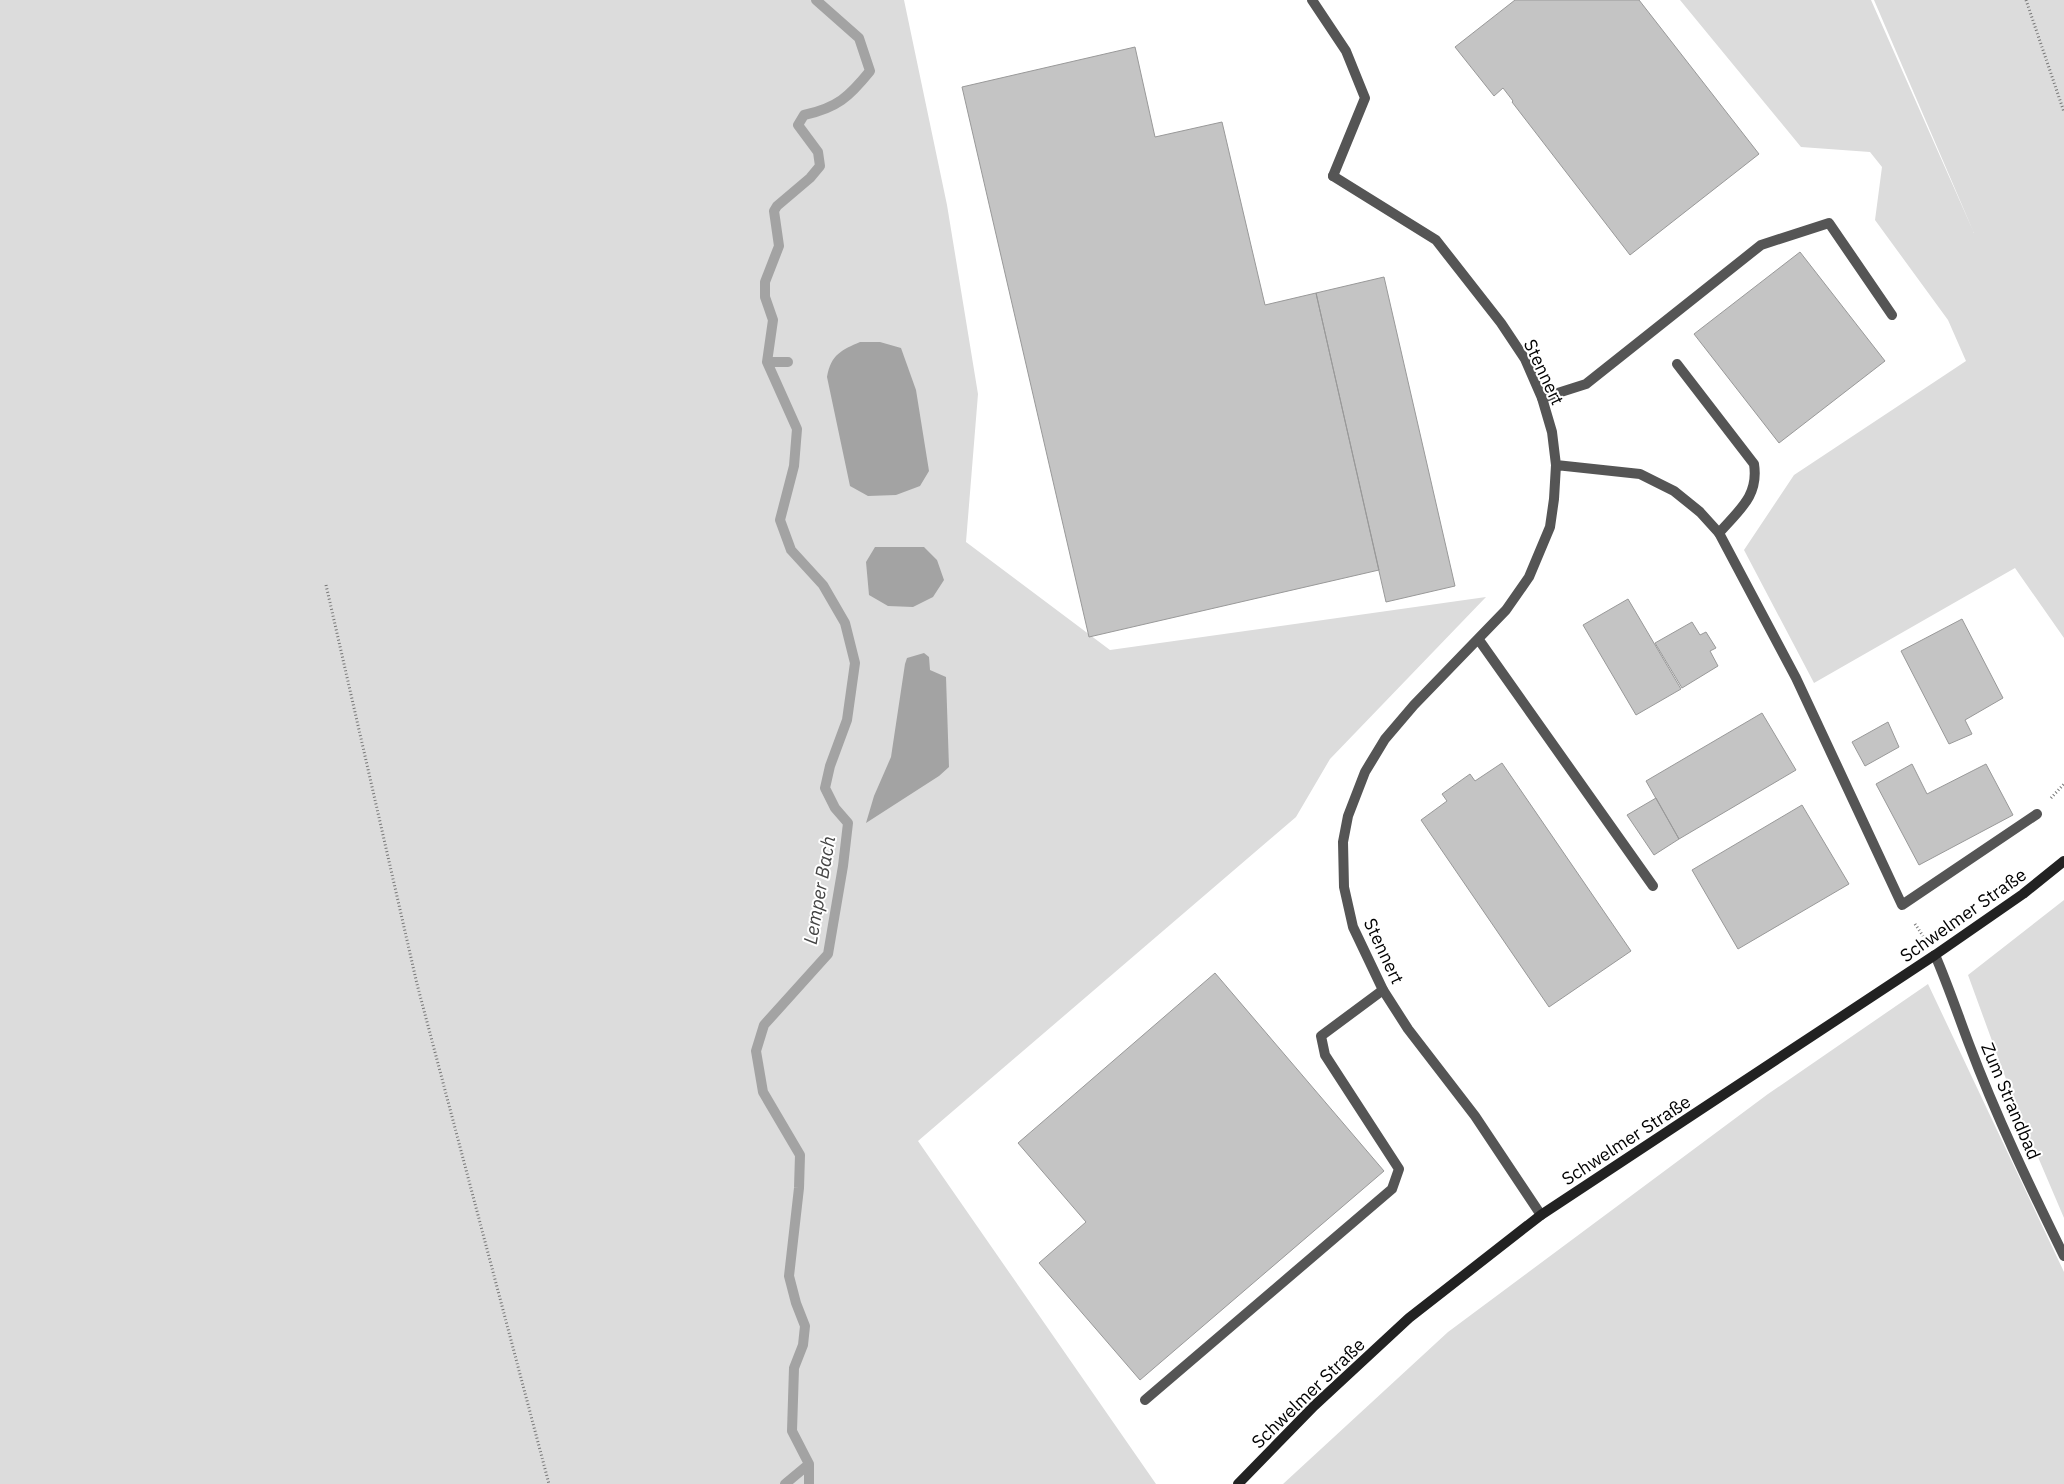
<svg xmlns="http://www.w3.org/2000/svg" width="2064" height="1484" viewBox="0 0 2064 1484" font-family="'IBM Plex Sans',sans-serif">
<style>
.green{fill:#dcdcdc}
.water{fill:#a3a3a3}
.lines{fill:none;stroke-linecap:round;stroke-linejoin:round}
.stream{stroke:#a3a3a3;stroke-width:10}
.building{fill:#c4c4c4;stroke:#999}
.path{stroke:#777;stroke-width:3;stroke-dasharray:1 2.5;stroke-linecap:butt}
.lane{stroke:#555;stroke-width:10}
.street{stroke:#555;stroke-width:10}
.secondary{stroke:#222;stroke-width:10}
.labels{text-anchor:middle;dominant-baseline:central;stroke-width:4;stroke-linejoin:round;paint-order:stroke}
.street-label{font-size:18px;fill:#000;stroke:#fff}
.water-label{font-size:19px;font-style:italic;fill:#444;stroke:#fff}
</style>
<rect width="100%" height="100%" fill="#fff"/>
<path class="green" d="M0 0H904L947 205 978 394 966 542 1110 650 1486 597 1330 759 1296 817 918 1141 1156 1484H0Z
M1680 0H1871L1974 233 1874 0H2064V638L2015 568 1814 683 1744 550 1794 475 1966 361 1948 320 1875 220 1882 167 1870 152 1801 147Z
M2064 900V1218L2014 1101 1968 975Z
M1928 984 2064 1272V1484H1283L1448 1332 1768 1094Z"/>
<path class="water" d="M860 342H880L901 348 916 390 929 471 920 486 896 495 868 496 850 486 827 377C831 354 842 350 860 342Z
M875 547H924L937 560 944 580 933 597 913 607 888 606 869 595 866 562Z
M924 653 929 657 930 670 946 677 949 767 939 776 866 823 874 796 891 757 905 664 907 658Z"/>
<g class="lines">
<path class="stream" d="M767 362H788
M785 1484 809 1464
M809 1484V1464L792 1431 794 1368 803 1345 805 1326 796 1303 789 1276 799 1188 800 1155 763 1092 756 1051 764 1025 828 954 843 866 848 823 835 808 825 788 830 766 847 720 855 663 845 623 823 585 791 550 780 520 794 466 797 429 767 362 773 320 765 297V282L779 246 774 211 777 206 810 178 820 166 818 152 798 125 804 115C837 108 849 97 870 71L859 38 816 0"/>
</g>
<path class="building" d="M1515 0H1639L1759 154 1630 255 1512 102 1513 101 1503 88 1494 96 1455 47Z
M1135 47 1155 137 1222 122 1265 305 1316 293 1379 570 1089 637 962 87Z
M1800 252 1885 361 1779 443 1694 334Z
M1384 277 1455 586 1386 602 1316 293Z
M1628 599 1681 689 1636 715 1583 625Z
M1962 619 2003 698 1965 720 1972 734 1949 744 1901 651Z
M1692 622 1700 635 1706 632 1716 648 1710 651 1718 666 1682 688 1655 643Z
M1762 713 1796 770 1679 839 1646 781Z
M1888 722 1899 747 1865 766 1852 742Z
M1502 763 1631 951 1549 1007 1421 820 1447 801 1442 794 1470 774 1475 781Z
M1912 764 1927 794 1986 764 2013 815 1919 865 1876 784Z
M1656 798 1679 839 1654 855 1627 815Z
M1802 805 1849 884 1738 949 1692 870Z
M1215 973 1384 1171 1140 1380 1039 1263 1086 1222 1018 1143Z"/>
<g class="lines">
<path class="path" d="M2026 0 2064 112
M326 585 417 984 549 1484
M2051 798 2064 784
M1915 924 1923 936"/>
<path class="lane" d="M1312 0 1346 51 1365 98 1333 176
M1677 364 1754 464C1759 496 1739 510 1719 533
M1542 398 1586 384 1761 245 1829 223 1892 315
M1935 955C1948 985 1958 1015 1969 1044 1996 1116 2030 1187 2064 1256
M1145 1400 1392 1189 1399 1169 1325 1055 1321 1036 1383 990"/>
<path class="street" d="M1333 176 1436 240 1501 323 1525 359 1542 398 1552 432 1556 465 1554 499 1550 527 1529 577 1506 610 1414 705 1385 739 1365 772 1348 816 1343 842 1344 887 1353 927 1383 990 1408 1029 1475 1116 1541 1215
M1556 465 1640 474 1674 491 1700 512 1719 533 1796 678 1902 905 2037 814
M1479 640 1653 886"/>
<path class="secondary" d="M1238 1484 1314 1406 1409 1318 1541 1215 1935 955 2023 894 2064 861"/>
</g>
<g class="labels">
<g class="street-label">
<text transform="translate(1544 372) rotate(65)">Stennert</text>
<text transform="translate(1963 915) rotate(-35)">Schwelmer Straße</text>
<text transform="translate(1384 951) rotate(65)">Stennert</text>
<text transform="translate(2011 1101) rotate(67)">Zum Strandbad</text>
<text transform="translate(1626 1140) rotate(-33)">Schwelmer Straße</text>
<text transform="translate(1308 1393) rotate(-44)">Schwelmer Straße</text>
</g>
<g class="water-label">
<text transform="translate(819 890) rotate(-80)">Lemper Bach</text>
</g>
</g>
</svg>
